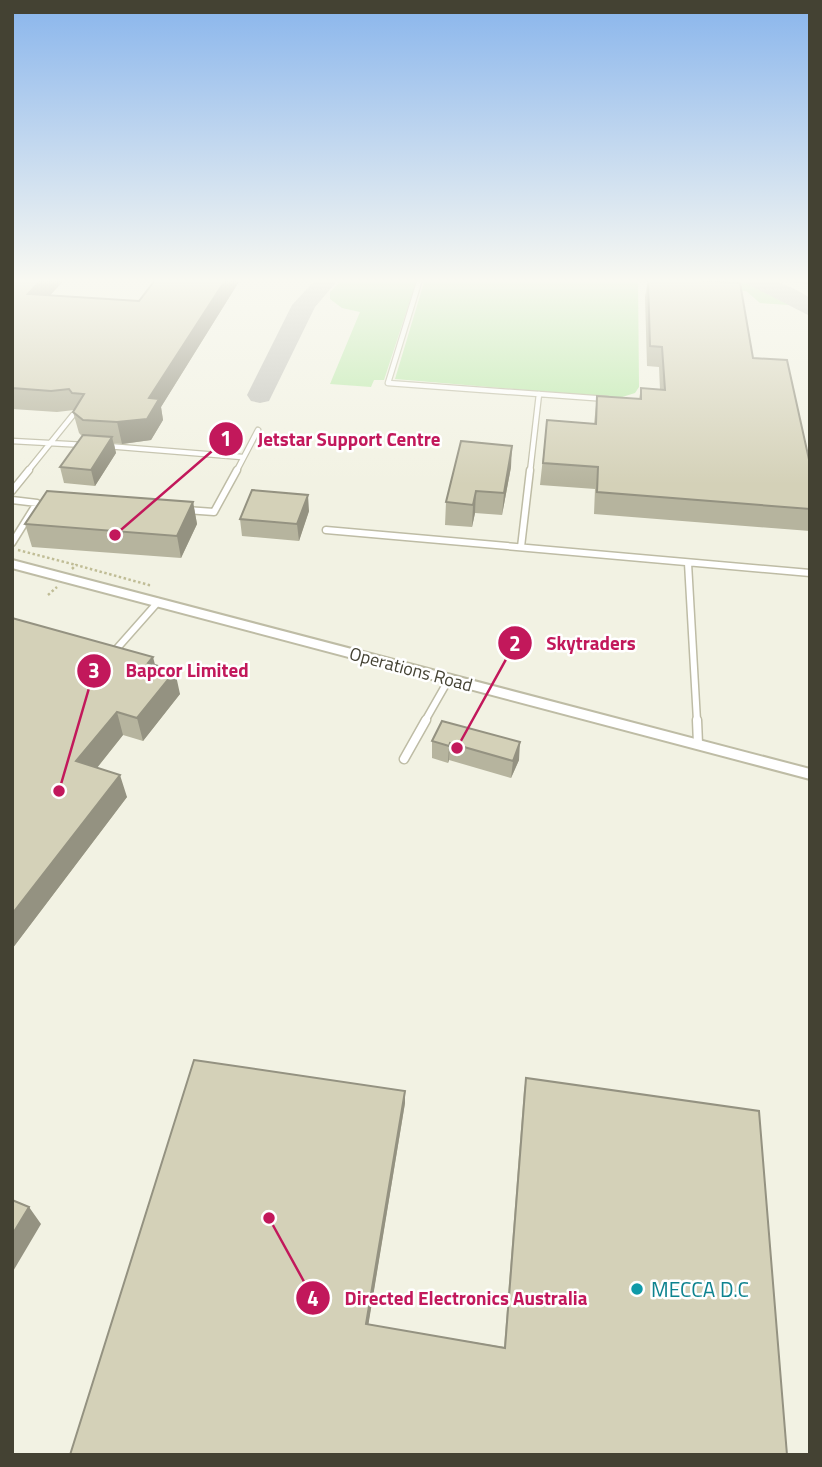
<svg xmlns="http://www.w3.org/2000/svg" width="822" height="1467" viewBox="0 0 822 1467" font-family="'Titillium Web',sans-serif">
<style>
.green{fill:#bae9a9}
.lines{fill:none;stroke-linecap:round;stroke-linejoin:round}
.taxiway{fill:#c2c2bb;fill-rule:evenodd}
.service-far2-casing{stroke:#bebca5;stroke-width:7}
.service-far1-casing{stroke:#bebca5;stroke-width:9}
.service-casing{stroke:#bebca5;stroke-width:11}
.minor-casing{stroke:#bebca5;stroke-width:4}
.path{stroke:#c0bd96;stroke-width:2.5;stroke-dasharray:2.5 2.5;stroke-linecap:butt}
.service-far2{stroke:#fff;stroke-width:4.5}
.service-far1{stroke:#fff;stroke-width:6}
.service{stroke:#fff;stroke-width:8}
.minor{fill:#fff;fill-rule:evenodd}
.wall{fill:#b6b49e}
.shaded-wall{fill:#949281}
.building{fill:#d4d1b8;stroke:#949281;stroke-width:2}
.culture-dot{fill:#0f9aa8;stroke:#fff;stroke-width:2.5}
.labels{text-anchor:middle;dominant-baseline:central;stroke-width:5;stroke-linejoin:round;paint-order:stroke}
.street-label{font-size:18px;fill:#444233;stroke:#fff}
.near-culture-label{font-size:21px;fill:#0d838f;stroke:#fff;text-anchor:start}
.leader{fill:none;stroke:#c2185b;stroke-width:2.5}
.callout-dot{fill:#c2185b;stroke:#fff;stroke-width:2.5}
.mark-label{font-size:21px;text-anchor:middle;font-weight:bold;fill:#fff}
.callout-label{font-size:19px;text-anchor:middle;font-weight:bold;fill:#c2185b;stroke:#fff;stroke-width:5;stroke-linejoin:round;paint-order:stroke}
</style>
<rect width="100%" height="100%" fill="#f2f2e3"/>
<path class="green" d="M343 279H417L384 380H374L371 387 330 384 360 312 342 308 330 299V292Z
M425 279 543 281 544 279H638L639 387 635 393 619 398 395 379Z
M698 279H740L789 305 760 303 746 291 719 289Z"/>
<g class="lines">
<path class="taxiway" d="M316 279H339L315 307 269 401 260 403 251 401 247 395 292 305Z
M744 279C772 278 786 283 810 298V316L747 284Z"/>
<defs>
<path id="service-far2" d="M420 279 388 383 607 399
M797 279 810 281
M12 441 85 445
M107 446 242 457
M27 472 73 415
M236 472 258 430
M530 472 539 394"/>
<path id="service-far1" d="M12 491 29 470
M12 500 37 503 12 543
M186 510 214 512 237 470
M326 530 810 573
M521 547 530 470
M688 563 697 721
M112 654 158 602
M425 721 449 679"/>
<path id="service" d="M697 720 698 744
M404 759 426 720"/>
<path id="minor" d="M12 560 810 769V779L12 568Z"/>
</defs>
<use href="#service-far2" class="service-far2-casing"/>
<use href="#service-far1" class="service-far1-casing"/>
<use href="#service" class="service-casing"/>
<use href="#minor" class="minor-casing"/>
<path class="path" d="M18 550 76 565
M72 569 76 565 149 585 147 587
M48 595 57 587"/>
<use href="#service-far2" class="service-far2"/>
<use href="#service-far1" class="service-far1"/>
<use href="#service" class="service"/>
<use href="#minor" class="minor"/>
</g>
<path class="wall" d="M12 279H65L50 295 139 301 240 280 161 407 163 420 151 440 122 444 114 443 116 453 95 486 64 483 60 467 82 436 79 433 73 412 74 410 57 412 12 409Z
M648 279 753 358 810 464V531L594 514 595 489 540 485 547 420 594 424 597 396 639 399 641 388 660 390 659 367 647 366 645 297Z
M511 467 502 515 475 513 472 527 445 525 446 502Z
M193 502 197 524 181 558 32 547 25 524Z
M309 511 299 541 242 536 240 519Z
M12 618 155 665 180 694 143 741 123 735 97 768 127 797 12 949Z
M442 721 519 760 511 778 449 760 448 763 432 758V741Z
M526 1078 787 1455H70L405 1091V1103L368 1325 504 1347 524 1090Z"/>
<path class="shaded-wall" d="M42 279H65L34 313 28 294Z
M226 279H240V280L161 407 163 420 151 440 122 444 117 422 149 398Z
M112 437 116 453 95 486 91 470Z
M512 446 511 467 502 515 504 493Z
M476 491 475 513 472 527 473 505Z
M308 495 309 511 299 541 297 524Z
M193 502 197 524 181 558 177 536Z
M153 657 159 680 148 663Z
M175 671 180 694 143 741 137 718Z
M117 712 123 735 84 784 76 761Z
M520 742 519 760 511 778 513 761Z
M450 743 449 760 448 763 449 746Z
M120 775 127 797 12 949V914Z
M405 1091V1103L367 1333 366 1324Z
M29 1207 41 1224 12 1273V1235Z"/>
<path class="building" d="M12 279H42L28 294 139 301 156 279H226L149 398 159 399 147 419 117 422 83 420 73 412 84 394 72 393 69 389 51 391 12 388Z
M648 279H670L740 283 753 358 787 360 810 464V509L597 492 598 467 543 463 547 420 596 424 597 396 641 399V388L665 390 662 347 650 346Z
M83 435 112 437 91 470 60 467Z
M461 441 512 446 504 493 476 491 473 505 446 502Z
M252 490 308 495 297 524 240 519Z
M47 491 193 502 177 536 25 524Z
M12 618 153 657 148 663 175 671 137 718 117 712 76 761 120 775 12 914Z
M442 721 520 742 513 761 450 743 449 746 432 741Z
M194 1060 405 1091 366 1324 505 1348 526 1078 759 1111 787 1455H70Z
M12 1200 29 1207 12 1235Z"/>
<linearGradient id="sky" x2="0" y2="1"><stop stop-color="#89b5ec"/><stop offset="0.58" stop-color="#f9f9f2"/><stop offset="1" stop-color="#f9f9f2" stop-opacity="0"/></linearGradient>
<rect width="822" height="484" fill="url(#sky)"/>
<circle class="culture-dot" cx="637" cy="1289" r="7"/>
<g class="labels">
<g class="street-label">
<text transform="translate(411 669) rotate(15)">Operations Road</text>
</g>
<g class="near-culture-label">
<text x="651" y="1289">MECCA D.C</text>
</g>
</g>
<path class="leader" d="M115 535L226 439M457 748L515 643M59 791L94 671M269 1218L313 1298"/>
<g class="callout-dot">
<circle cx="115" cy="535" r="7"/>
<circle cx="457" cy="748" r="7"/>
<circle cx="59" cy="791" r="7"/>
<circle cx="269" cy="1218" r="7"/>
<circle cx="226" cy="439" r="18"/>
<circle cx="515" cy="643" r="18"/>
<circle cx="94" cy="671" r="18"/>
<circle cx="313" cy="1298" r="18"/>
</g>
<g class="mark-label">
<text x="226" y="446">1</text>
<text x="515" y="651">2</text>
<text x="94" y="678">3</text>
<text x="313" y="1306">4</text>
</g>
<g class="callout-label">
<text x="349" y="446">Jetstar Support Centre</text>
<text x="591" y="650">Skytraders</text>
<text x="187" y="677">Bapcor Limited</text>
<text x="466" y="1305">Directed Electronics Australia</text>
</g>
<rect width="822" height="1467" fill="none" stroke="#444233" stroke-width="28"/>
</svg>
